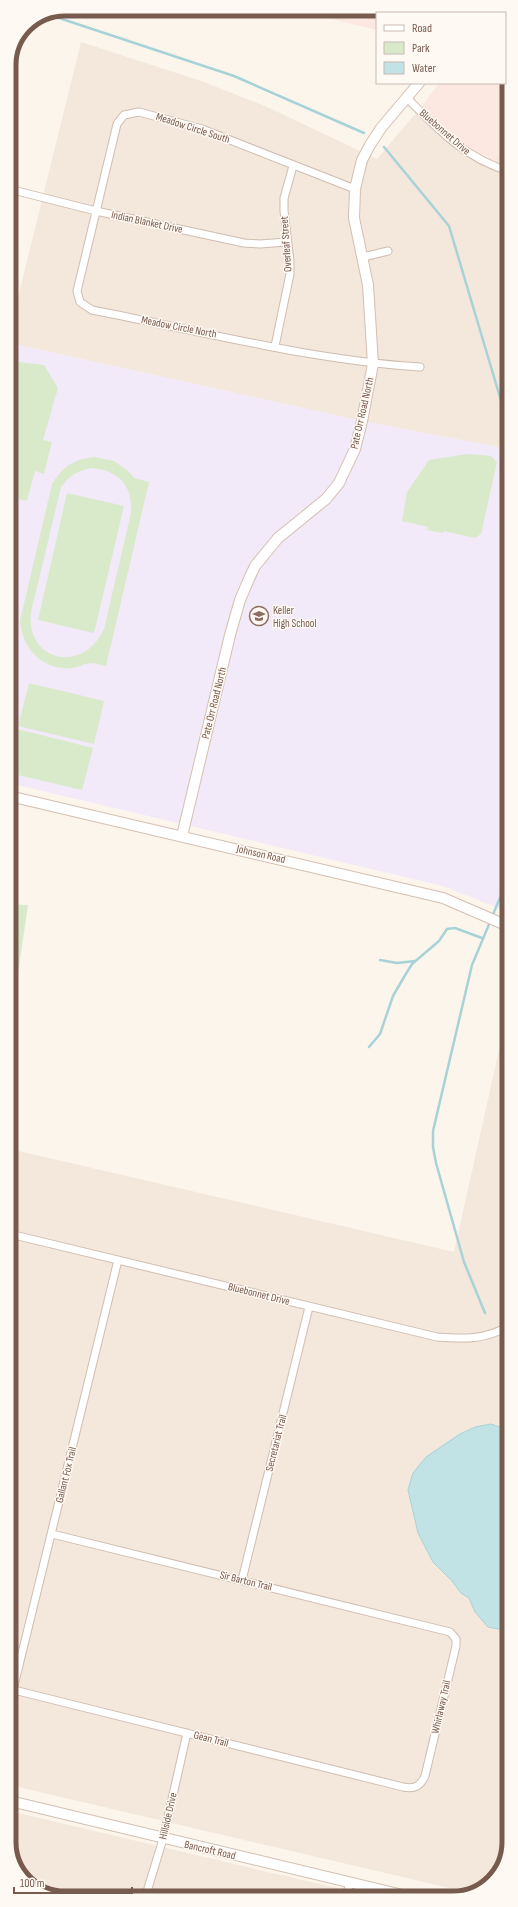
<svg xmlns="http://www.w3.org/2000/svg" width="518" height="1907" viewBox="0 0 518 1907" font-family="'Sofia Sans Condensed',sans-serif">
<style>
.residential{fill:#f4e7db}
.commercial{fill:#fce8e1}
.education{fill:#f2e9f9}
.green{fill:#d9eaca;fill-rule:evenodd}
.water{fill:#c1e3e6;stroke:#a7d3d8}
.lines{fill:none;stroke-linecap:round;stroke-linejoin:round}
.stream{stroke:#a7d3d8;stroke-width:2.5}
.street-casing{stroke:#cfbdb1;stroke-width:9}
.secondary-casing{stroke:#d4bfb1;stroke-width:12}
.street{stroke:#fff;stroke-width:7}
.secondary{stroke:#fff;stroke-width:10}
.labels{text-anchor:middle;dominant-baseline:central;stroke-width:3;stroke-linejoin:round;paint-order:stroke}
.street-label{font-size:11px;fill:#785b4f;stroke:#fef9f3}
.education-label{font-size:11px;fill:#785e54;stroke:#fef9f3;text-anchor:start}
.rim{fill:none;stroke:#785b4f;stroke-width:5}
</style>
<rect width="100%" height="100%" fill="#fcf5ec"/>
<path class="residential" d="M81 42 201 81 265 106 377 159 422 106 458 140 495 162 508 130V449L362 421 9 343V334Z
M508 1010 509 1843 495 1879 471 1893 10 1785V1149L454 1252Z
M10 1811 247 1867 376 1897 61 1898 28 1884 10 1853Z"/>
<path class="commercial" d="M289 9H448L447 13H377V30Z
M505 49 508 54V130L495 162 480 155 458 140 422 106 439 83H505Z"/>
<path class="education" d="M9 343 362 421 508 449V912L443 886 9 783Z"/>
<path class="green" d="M9 361 44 365 58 388 43 440 52 442 44 474 35 471 27 501 9 497Z
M468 454 491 456 497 462 481 534 475 538 444 531 443 533 427 530 428 527 402 521 407 492 429 460Z
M95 457 114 461 128 471 134 478 149 482 106 666C101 665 95 663 91 663 85 663 79 667 73 668 43 671 22 649 20 621L52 484C62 467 75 458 95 457ZM91 468C118 470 133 485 131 513L104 629C83 675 25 661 31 612L61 487C69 476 77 471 91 468Z
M67 493 124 506 94 633 38 620Z
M29 683 104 701 94 744 18 726Z
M17 729 93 748 82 790 9 773V763Z
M10 904 28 905 10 1028Z"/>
<path class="water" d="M491 1424 500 1427 509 1434V1627L498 1629 488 1627 475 1612 469 1598 461 1593 452 1581 433 1562 418 1533 408 1490 413 1473 426 1457 460 1434 475 1427Z"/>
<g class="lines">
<path class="stream" d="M50 15 234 76 364 133
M384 147 449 226 508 424
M492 917 508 878
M380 960 397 963 415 961
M369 1047 380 1034 393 996 404 977 412 964 439 941 447 929 455 928 482 938
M485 1313 464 1262 436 1163 433 1147V1131L472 965 490 922"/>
<defs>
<path id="street" d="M406 97C438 129 463 157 508 171
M9 189 96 211 244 243 260 244 287 242
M355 189 202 129 139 112 124 115 117 124 77 291 80 302 92 310C201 331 310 360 420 367
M363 257 388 251
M275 346 290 274V261L284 211V198L293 166
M10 1234 437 1337C464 1339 485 1340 509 1326
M242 1580 309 1307
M10 1689 403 1787C414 1789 420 1787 425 1776L456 1646V1639L450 1632 52 1534
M13 1690 118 1260
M346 1897 350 1882
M145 1898 163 1839 187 1733"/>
<path id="secondary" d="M459 13 460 9
M9 796 443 898 508 926
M182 836 230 635 240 600 249 579 255 566 278 538 326 499 339 483 355 449 362 421 373 364 368 285 354 218 355 189 362 160 370 145 381 128 419 83
M10 1801 411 1897"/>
</defs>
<use href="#street" class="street-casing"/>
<use href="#secondary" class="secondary-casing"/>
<use href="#street" class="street"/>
<use href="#secondary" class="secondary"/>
</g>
<defs>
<symbol id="school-ring" viewBox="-11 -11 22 22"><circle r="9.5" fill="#fef9f3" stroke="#8d6e63" stroke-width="1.5"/><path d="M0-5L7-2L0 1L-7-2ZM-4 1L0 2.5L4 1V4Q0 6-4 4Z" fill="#8d6e63"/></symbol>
</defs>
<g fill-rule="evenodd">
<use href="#school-ring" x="248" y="605" width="22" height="22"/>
</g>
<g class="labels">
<g class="street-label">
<text transform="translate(193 128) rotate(18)">Meadow Circle South</text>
<text transform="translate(445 132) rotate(41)">Bluebonnet Drive</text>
<text transform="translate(147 222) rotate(12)">Indian Blanket Drive</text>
<text transform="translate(286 244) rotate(-94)">Overleaf Street</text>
<text transform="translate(179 327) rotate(11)">Meadow Circle North</text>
<text transform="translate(362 413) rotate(-77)">Pate Orr Road North</text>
<text transform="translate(214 703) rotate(-76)">Pate Orr Road North</text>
<text transform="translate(261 854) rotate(13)">Johnson Road</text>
<text transform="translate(259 1294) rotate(14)">Bluebonnet Drive</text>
<text transform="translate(276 1443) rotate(-76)">Secretariat Trail</text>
<text transform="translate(66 1475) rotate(-76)">Gallant Fox Trail</text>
<text transform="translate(246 1581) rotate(14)">Sir Barton Trail</text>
<text transform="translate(441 1707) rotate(-77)">Whirlaway Trail</text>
<text transform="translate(211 1739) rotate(14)">Gean Trail</text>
<text transform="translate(168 1816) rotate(-77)">Hillside Drive</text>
<text transform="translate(210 1850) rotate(13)">Bancroft Road</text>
</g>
<g class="education-label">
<text x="273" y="610">Keller<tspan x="273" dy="13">High School</tspan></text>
</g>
</g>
<path d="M0 0H518V1907H0ZM65 16H453A49 49 0 0 1 502 65V1842A49 49 0 0 1 453 1891H65A49 49 0 0 1 16 1842V65A49 49 0 0 1 65 16Z" fill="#fef9f3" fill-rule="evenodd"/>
<path class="rim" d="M65 16H453A49 49 0 0 1 502 65V1842A49 49 0 0 1 453 1891H65A49 49 0 0 1 16 1842V65A49 49 0 0 1 65 16Z"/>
<rect x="376" y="12" width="130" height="72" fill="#fef9f3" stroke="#c8bab1"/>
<rect x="384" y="25" width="20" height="6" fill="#ffffff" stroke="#c8bab1"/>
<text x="412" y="32" font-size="12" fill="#785b4f">Road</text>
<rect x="384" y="42" width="20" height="12" fill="#d9eaca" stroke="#c8bab1"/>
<text x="412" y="52" font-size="12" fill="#785b4f">Park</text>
<rect x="384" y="62" width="20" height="12" fill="#c1e3e6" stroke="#c8bab1"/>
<text x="412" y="72" font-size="12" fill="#785b4f">Water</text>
<path d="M14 1887v6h118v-6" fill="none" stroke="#785b4f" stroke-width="2"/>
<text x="20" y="1887" font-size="12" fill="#785b4f" stroke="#fef9f3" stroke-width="3" paint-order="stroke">100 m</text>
</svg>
